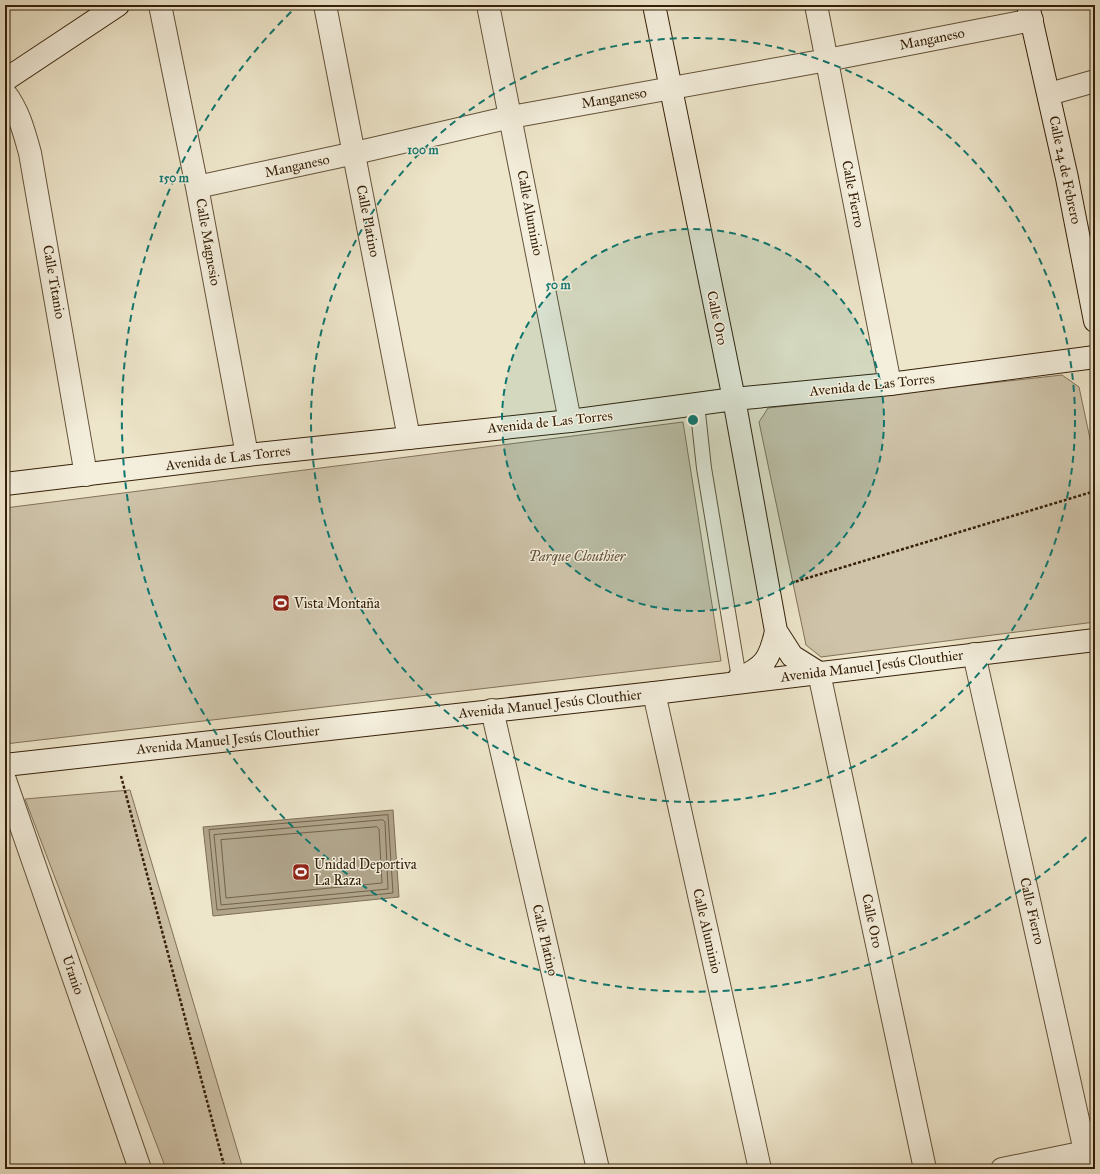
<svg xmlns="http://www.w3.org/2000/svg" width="1100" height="1174" viewBox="0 0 1100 1174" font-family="'IM FELL Great Primer',serif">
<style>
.green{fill:#cfc4aa;stroke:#82725a}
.water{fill:#afa389;stroke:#7e6f56}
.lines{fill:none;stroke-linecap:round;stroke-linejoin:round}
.shore{stroke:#726249;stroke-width:1}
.lane-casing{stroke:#63523a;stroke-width:16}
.street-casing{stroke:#63523a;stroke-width:24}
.secondary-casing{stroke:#352009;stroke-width:24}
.path{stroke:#352009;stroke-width:2.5;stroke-dasharray:3 2;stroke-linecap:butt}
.lane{stroke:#f4efdd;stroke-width:14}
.street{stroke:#f4efdd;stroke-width:22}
.secondary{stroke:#f4efdd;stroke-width:22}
.ring{fill:none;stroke:#0f766e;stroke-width:2;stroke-dasharray:7 5}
.labels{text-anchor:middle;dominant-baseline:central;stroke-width:3;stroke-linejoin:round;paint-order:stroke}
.street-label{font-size:14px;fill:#352009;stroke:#f4efdd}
.park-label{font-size:14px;font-style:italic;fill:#635139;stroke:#f4efdd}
.poi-label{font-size:14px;fill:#352009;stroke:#f4efdd;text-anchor:start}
.centre{fill:#0f766e;stroke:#f4efdd;stroke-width:2}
.ring-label{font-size:12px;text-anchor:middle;font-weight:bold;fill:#0f766e;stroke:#f4efdd;stroke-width:3;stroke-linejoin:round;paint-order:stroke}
</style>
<rect width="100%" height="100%" fill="#eee6cb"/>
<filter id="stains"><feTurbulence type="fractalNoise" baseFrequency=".005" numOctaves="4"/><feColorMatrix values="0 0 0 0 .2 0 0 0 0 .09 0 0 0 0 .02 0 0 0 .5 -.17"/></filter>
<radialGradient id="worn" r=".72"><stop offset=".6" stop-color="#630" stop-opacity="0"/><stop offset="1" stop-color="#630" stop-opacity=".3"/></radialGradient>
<path class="green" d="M1062 375 1079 387 1095 462V622L821 657 806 645 759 422 768 408Z
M683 422 721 661 5 744V508Z
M130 790 243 1169H166L25 799Z"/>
<path class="water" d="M393 810 399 897 213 916 203 827Z"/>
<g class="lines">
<path class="shore" d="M388 815 393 893 217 910 209 830Z
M383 820 385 822 388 889 221 905 214 835Z
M377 827 379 829 382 883 226 898 221 840Z"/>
<defs>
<path id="lane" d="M697 404 704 468 739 678"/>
<path id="street" d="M160 5 197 187 247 455
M325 5 409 438
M488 5 570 421
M816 5 890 384
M5 93C19 111 24 132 30 153L86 475
M1049 94 1095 81
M197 187 355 153 511 117 827 60 1032 20
M974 654 1089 1169
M819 673 925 1169
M654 693 760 1169
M492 710 598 1169
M5 780 140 1169
M1002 1169 1095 1150"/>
<path id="secondary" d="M654 5 734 399 776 631 792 656 819 673
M1028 5 1067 178 1095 321
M5 80 118 5
M5 484 247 455 570 421 734 399 890 384 1095 357
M738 679C765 667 770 659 776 631
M5 765 654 693 1095 640"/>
</defs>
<use href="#lane" class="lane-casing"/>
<use href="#street" class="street-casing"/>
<use href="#secondary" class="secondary-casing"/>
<path class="path" d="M791 583 1095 491
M121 776 225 1169"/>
<use href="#lane" class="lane"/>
<use href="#street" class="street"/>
<use href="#secondary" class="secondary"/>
</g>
<circle cx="693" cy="420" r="191" fill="#0f766e" fill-opacity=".12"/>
<g class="ring">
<circle cx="693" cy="420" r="191"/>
<circle cx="693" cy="420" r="382"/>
<path d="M1095 829A573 573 0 1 1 295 8"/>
</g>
<defs>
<symbol id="stadium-square" viewBox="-11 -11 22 22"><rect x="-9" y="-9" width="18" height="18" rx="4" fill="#8f2418" stroke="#f4efdd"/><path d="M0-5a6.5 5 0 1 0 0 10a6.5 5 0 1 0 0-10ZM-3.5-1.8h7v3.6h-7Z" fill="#fff"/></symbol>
</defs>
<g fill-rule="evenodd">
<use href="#stadium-square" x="271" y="593" width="20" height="20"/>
<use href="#stadium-square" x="291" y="862" width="20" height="20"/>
</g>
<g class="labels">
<g class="street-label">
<text transform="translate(932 39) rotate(-11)">Manganeso</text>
<text transform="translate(614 98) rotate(-10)">Manganeso</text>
<text transform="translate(297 166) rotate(-12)">Manganeso</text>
<text transform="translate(1065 170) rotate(78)">Calle 24 de Febrero</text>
<text transform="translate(853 194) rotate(79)">Calle Fierro</text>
<text transform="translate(530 213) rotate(79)">Calle Aluminio</text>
<text transform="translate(368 221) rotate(79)">Calle Platino</text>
<text transform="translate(208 242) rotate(80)">Calle Magnesio</text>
<text transform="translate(54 282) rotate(80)">Calle Titanio</text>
<text transform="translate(717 318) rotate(78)">Calle Oro</text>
<text transform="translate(872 385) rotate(-6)">Avenida de Las Torres</text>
<text transform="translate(550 422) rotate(-6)">Avenida de Las Torres</text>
<text transform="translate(228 458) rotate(-7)">Avenida de Las Torres</text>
<text transform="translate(872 666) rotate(-7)">Avenida Manuel Jesús Clouthier</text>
<text transform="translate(550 704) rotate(-6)">Avenida Manuel Jesús Clouthier</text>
<text transform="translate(228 740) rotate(-6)">Avenida Manuel Jesús Clouthier</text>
<text transform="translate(1032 911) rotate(77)">Calle Fierro</text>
<text transform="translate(872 921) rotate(78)">Calle Oro</text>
<text transform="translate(707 931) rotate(77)">Calle Aluminio</text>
<text transform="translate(545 940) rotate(77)">Calle Platino</text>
<text transform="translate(73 975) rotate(71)">Uranio</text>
</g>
<g class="park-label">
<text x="577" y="556">Parque Clouthier</text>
</g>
<g class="poi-label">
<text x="294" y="603">Vista Montaña</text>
<text x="314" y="864">Unidad Deportiva<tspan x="314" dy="16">La Raza</tspan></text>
</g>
</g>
<circle cx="693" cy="420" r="6" class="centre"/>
<g class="ring-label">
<text x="423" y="154">100 m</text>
<text x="174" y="182">150 m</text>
<text x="558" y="289">50 m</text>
</g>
<rect width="1100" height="1174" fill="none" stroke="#eee6cb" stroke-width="20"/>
<rect x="6" y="6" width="1088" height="1162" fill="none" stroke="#352009" stroke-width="2"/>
<rect x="10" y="10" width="1080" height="1154" fill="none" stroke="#352009"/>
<rect width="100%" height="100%" filter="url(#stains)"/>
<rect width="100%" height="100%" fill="url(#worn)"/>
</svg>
